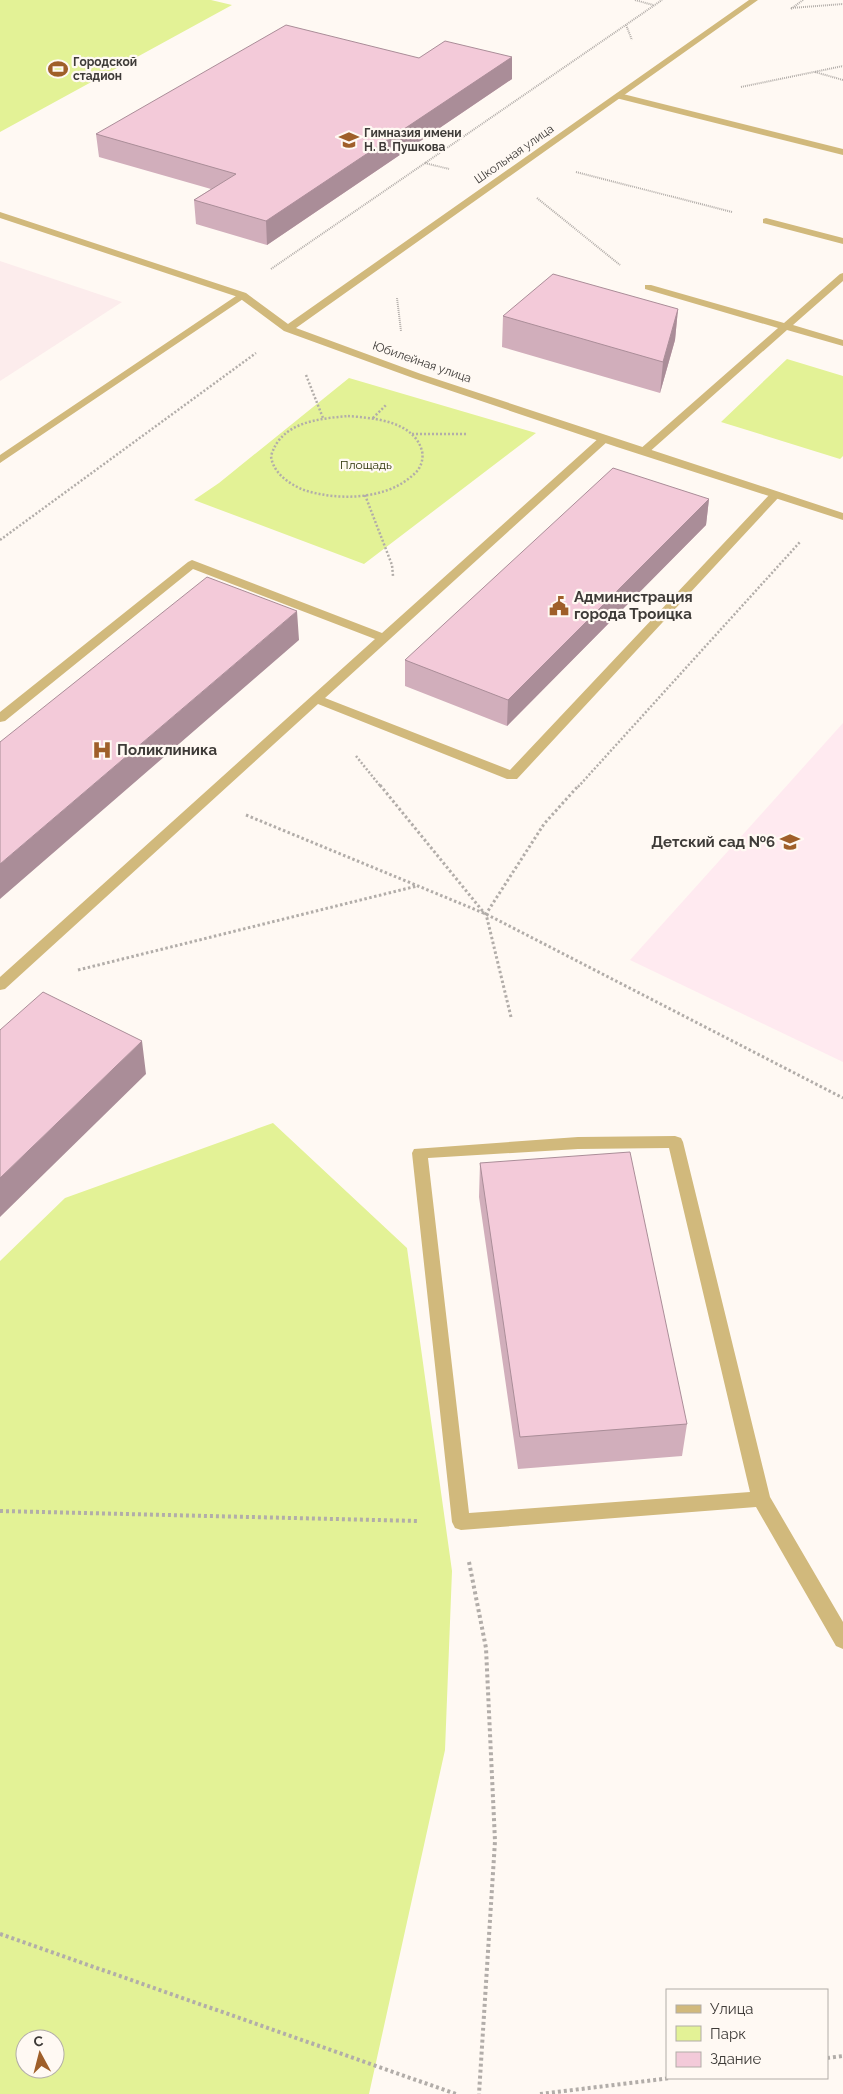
<svg xmlns="http://www.w3.org/2000/svg" width="843" height="2094" viewBox="0 0 843 2094" font-family="Raleway,sans-serif">
<style>
.industrial{fill:#fcecec}
.education{fill:#ffeaf0}
.green{fill:#e3f296;fill-rule:evenodd}
.lines{fill:none;stroke-linecap:round;stroke-linejoin:round}
.path-far3{stroke:#b2ada9;stroke-width:2;stroke-dasharray:1 1;stroke-linecap:butt}
.path-far2{stroke:#b2ada9;stroke-width:2.5;stroke-dasharray:2 2;stroke-linecap:butt}
.path-far1{stroke:#b2ada9;stroke-width:3;stroke-dasharray:2.5 2.5;stroke-linecap:butt}
.path{stroke:#b2ada9;stroke-width:4;stroke-dasharray:3 3;stroke-linecap:butt}
.service{fill:#d1b97c;fill-rule:evenodd}
.minor{fill:#d1b97c;fill-rule:evenodd}
.wall{fill:#d1aebb}
.shaded-wall{fill:#aa8d98}
.building{fill:#f3cad9;stroke:#aa8d98}
.labels{text-anchor:middle;dominant-baseline:central;stroke-width:4.5;stroke-linejoin:round;paint-order:stroke}
.far-poi-label{font-size:12px;font-weight:bold;fill:#3e3b38;stroke:#fff9f3;text-anchor:start}
.far-street-label{font-size:12px;fill:#3e3b38;stroke:#fff9f3}
.far-park-label{font-size:12px;fill:#2c3207;stroke:#fff9f3}
.poi-label{font-size:15px;font-weight:bold;fill:#3e3b38;stroke:#fff9f3;text-anchor:start}
</style>
<rect width="100%" height="100%" fill="#fff9f3"/>
<path class="industrial" d="M0 261 122 302 0 381Z"/>
<path class="education" d="M843 723V1062L630 960Z"/>
<path class="green" d="M0 0H211L232 5 0 132Z
M787 359 843 376V456L840 459 721 422Z
M349 378 536 433 364 564 194 500 219 483Z
M273 1123 407 1248 452 1571 445 1750 369 2094H0V1261L65 1198ZM25 2039H55V2069H25Z"/>
<g class="lines">
<path class="path-far3" d="M635 0 653 5
M791 8 843 4
M791 9 803 0
M626 25 632 40
M815 72 843 80
M741 87 843 66
M425 163 449 169
M576 172 732 212
M537 198 620 265
M271 269 662 0
M397 298 401 331"/>
<path class="path-far2" d="M306 375 323 418
M348 416C374 418 414 421 422 451 424 460 420 470 413 475 386 500 338 501 304 490 289 484 273 473 271 456 281 422 317 419 348 416Z
M373 418 387 404
M412 434H467
M365 495 392 565 393 576
M0 540 256 353
M356 756 381 787
M578 787 800 542"/>
<path class="path-far1" d="M380 785 485 914
M246 815 486 914 843 1098
M78 970 417 886
M511 1017 486 914 544 824 579 785"/>
<path class="path" d="M0 1511 418 1521
M469 1562 486 1648 495 1841 479 2094
M0 1934 456 2094
M827 2058 843 2056
M540 2094 671 2078"/>
<path class="service" d="M619 93 843 149V155L616 98V94Z
M766 218 843 238V244L763 223V219Z
M843 273V281L793 325 843 340V346L787 330 647 454H639L638 452 639 450 778 328 645 289V285H651L784 323 840 274Z
M242 292 247 295 246 297 0 463V455Z
M604 436 609 439 608 441 325 698 510 770 771 493H779L781 495 779 497 517 779H507L318 704 5 989 0 990V977L375 639 193 569 5 721 0 722V712L188 562 192 560 382 633 600 437Z
M675 1136 681 1138 683 1142 770 1497 843 1622V1649L836 1646 756 1507 461 1530 455 1528 452 1522 412 1153 414 1149 578 1137ZM669 1148 750 1492 469 1513 428 1158 578 1149Z"/>
<path class="minor" d="M749 0H758L296 328 421 374 843 513V520L617 447 413 378 284 331 238 297 0 218V212L246 293 288 324Z"/>
</g>
<path class="wall" d="M512 57V79L267 245 196 224 194 200 211 189 99 157 96 134 419 58Z
M678 309 675 340 660 393 502 347 503 316Z
M709 499 706 525 507 726 405 686V660Z
M480 1163 687 1424 682 1456 518 1469 479 1197Z"/>
<path class="shaded-wall" d="M512 57V79L267 245 266 221Z
M678 309 675 340 660 393 663 362Z
M709 499 706 525 507 726 508 700Z
M297 611 299 640 0 899V864Z
M142 1041 146 1074 0 1217V1178Z"/>
<path class="building" d="M286 25 419 58 445 41 512 57 266 221 194 200 236 174 96 134Z
M553 274 678 309 663 362 503 316Z
M613 468 709 499 508 700 405 660Z
M207 577 297 611 0 864V742Z
M43 992 142 1041 0 1178V1030Z
M630 1152 687 1424 520 1437 480 1163Z"/>
<defs>
<symbol id="stadium-bare" viewBox="-9 -9 18 18"><path d="M0-5a6.5 5 0 1 0 0 10a6.5 5 0 1 0 0-10ZM-3.5-1.8h7v3.6h-7Z" fill="#9f5f29" stroke="#fff9f3" stroke-width="2.5" paint-order="stroke"/></symbol>
<symbol id="school-bare" viewBox="-9 -9 18 18"><path d="M0-5L7-2L0 1L-7-2ZM-4 1L0 2.5L4 1V4Q0 6-4 4Z" fill="#9f5f29" stroke="#fff9f3" stroke-width="2.5" paint-order="stroke"/></symbol>
<symbol id="civic-bare" viewBox="-9 -9 18 18"><path d="M-.6-6.5H3V-4.5H.6V-3L4-1V1h2V6H-6V1h2V-1L-.6-3ZM-1.2 2.5V6h2.4V2.5Z" fill="#9f5f29" stroke="#fff9f3" stroke-width="2.5" paint-order="stroke"/></symbol>
<symbol id="hospital-bare" viewBox="-9 -9 18 18"><path d="M-5-5h3v3.5h4V-5h3V5h-3V1.5h-4V5h-3Z" fill="#9f5f29" stroke="#fff9f3" stroke-width="2.5" paint-order="stroke"/></symbol>
</defs>
<g fill-rule="evenodd">
<use href="#stadium-bare" x="44" y="55" width="28" height="28"/>
<use href="#school-bare" x="335" y="126" width="28" height="28"/>
<use href="#civic-bare" x="545" y="592" width="28" height="28"/>
<use href="#hospital-bare" x="88" y="736" width="28" height="28"/>
<use href="#school-bare" x="776" y="828" width="28" height="28"/>
</g>
<g class="labels">
<g class="far-poi-label">
<text x="73" y="62">Городской<tspan x="73" dy="14">стадион</tspan></text>
<text x="364" y="133">Гимназия имени<tspan x="364" dy="14">Н. В. Пушкова</tspan></text>
</g>
<g class="far-street-label">
<text transform="translate(514 154) rotate(-35)">Школьная улица</text>
<text transform="translate(422 362) rotate(19)">Юбилейная улица</text>
</g>
<g class="far-park-label">
<text x="366" y="465">Площадь</text>
</g>
<g class="poi-label">
<text x="574" y="597">Администрация<tspan x="574" dy="17">города Троицка</tspan></text>
<text x="117" y="750">Поликлиника</text>
<text x="775" y="842" text-anchor="end">Детский сад №6</text>
</g>
</g>
<rect x="666" y="1989" width="162" height="90" fill="#fff9f3" stroke="#b2ada8"/>
<rect x="676" y="2005" width="25" height="8" fill="#d1b97c" stroke="#b2ada8"/>
<text x="710" y="2014" font-size="15" fill="#3e3b38">Улица</text>
<rect x="676" y="2026" width="25" height="15" fill="#e3f296" stroke="#b2ada8"/>
<text x="710" y="2039" font-size="15" fill="#3e3b38">Парк</text>
<rect x="676" y="2052" width="25" height="15" fill="#f3cad9" stroke="#b2ada8"/>
<text x="710" y="2064" font-size="15" fill="#3e3b38">Здание</text>
<g transform="translate(40 2054) rotate(353)"><circle r="24" fill="#fff9f3" stroke="#b2ada8"/>
<path d="M0-4L9 19L0 12L-9 19Z" fill="#9f5f29"/>
<text y="-8" font-size="14" font-weight="bold" text-anchor="middle" fill="#3e3b38">С</text>
</g>
</svg>
